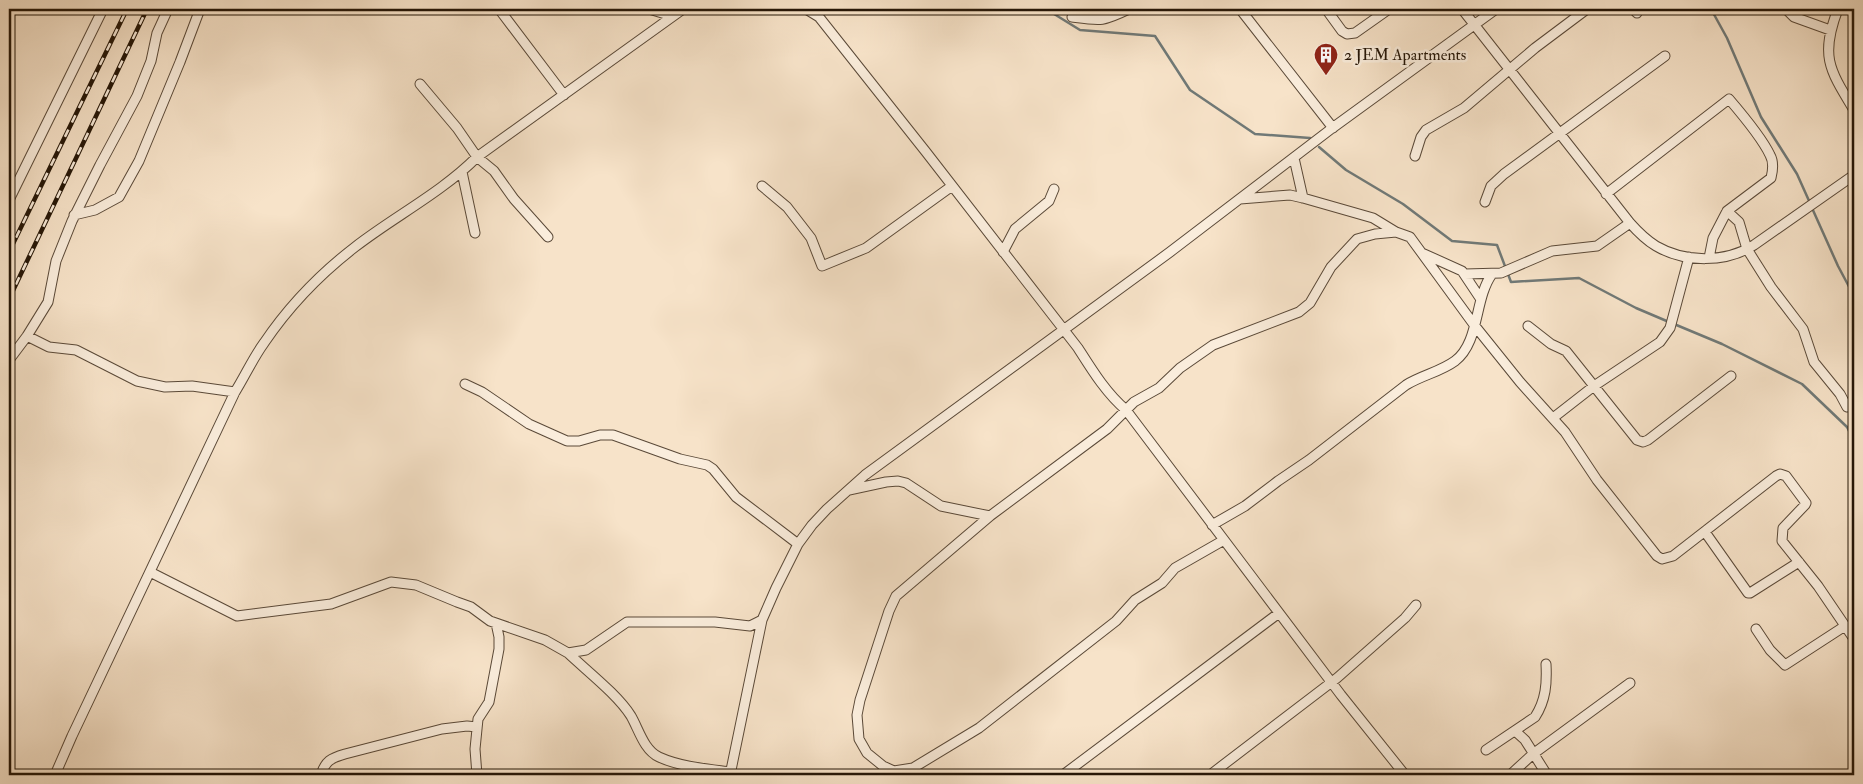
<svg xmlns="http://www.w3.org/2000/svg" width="1863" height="784" viewBox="0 0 1863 784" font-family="'IM FELL Double Pica',serif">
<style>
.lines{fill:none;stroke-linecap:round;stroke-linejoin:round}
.stream{stroke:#707977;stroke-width:2.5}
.minor-casing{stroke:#5a4938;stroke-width:11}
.minor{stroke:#faeddc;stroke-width:9}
.rail-casing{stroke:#251607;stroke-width:4.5}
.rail{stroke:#faeddc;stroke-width:2.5;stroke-dasharray:8;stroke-linecap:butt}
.labels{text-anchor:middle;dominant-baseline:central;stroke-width:5;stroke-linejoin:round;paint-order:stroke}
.poi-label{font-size:16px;fill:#251607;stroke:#faeddc;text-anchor:start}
</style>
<rect width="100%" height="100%" fill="#f7e3c9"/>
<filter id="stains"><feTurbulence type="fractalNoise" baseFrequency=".004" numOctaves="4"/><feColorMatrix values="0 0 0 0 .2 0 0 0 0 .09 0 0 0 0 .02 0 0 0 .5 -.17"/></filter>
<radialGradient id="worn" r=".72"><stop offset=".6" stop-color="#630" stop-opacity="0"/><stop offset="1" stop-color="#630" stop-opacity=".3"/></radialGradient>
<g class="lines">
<path class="stream" d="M1046 9 1080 30 1155 36 1190 90 1255 134 1310 138
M1711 9 1727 38 1761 117 1797 174 1810 203
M1319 147 1346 170 1403 204 1452 241 1497 245 1511 282 1579 278 1636 308 1669 322
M1812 208 1838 266 1854 296
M1674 324 1722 344 1802 384 1847 427 1854 441"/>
<defs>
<path id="minor" d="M499 9 564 95
M649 9 672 16
M806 9 819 17 926 152 1078 348C1092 370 1106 393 1126 410L1341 695 1405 775
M1240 9 1333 128
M1326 9 1342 31 1347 34 1355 33 1389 9
M1462 9 1630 223C1638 232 1646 240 1656 246 1685 263 1726 263 1754 245L1854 175
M1633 9 1637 13
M1786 9 1794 17 1830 30
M1838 9C1820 56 1829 69 1854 110
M1072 17C1101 21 1102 22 1129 9
M420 84 457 128 477 157 494 171 514 199 548 237
M1415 156 1421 137 1426 130 1464 108 1535 48 1587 9
M1294 158 1303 198
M462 172 475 233
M762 186 787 207 811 238 822 266 866 248 952 186
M1606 194 1729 99C1741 113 1762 138 1770 155 1774 162 1773 170 1771 178L1727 211 1713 238 1709 258
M1240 199 1290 195 1303 198 1373 218 1396 232 1410 237 1475 326 1520 382 1565 432 1597 480 1657 556 1662 559 1673 556 1776 476 1780 474 1786 476 1806 503 1805 505 1783 528 1782 541 1818 586 1854 639
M9 200 103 9
M1485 202 1491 186 1504 174 1665 56
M1727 211 1739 222 1747 249 1771 287 1803 329 1814 362 1840 394 1847 407
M74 215 95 210 119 197 139 161 180 62 200 9
M1003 252 1015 229 1049 201 1054 189
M1422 253 1462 271 1480 298
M1465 274 1501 273 1552 251 1597 246 1630 223
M1528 326 1551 344 1566 351 1637 440 1643 442 1648 440 1731 376
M27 336 49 347 76 350 137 381 165 387 192 386 235 392
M9 360 27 336 48 302 56 261 72 221 100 165 137 96 151 61 157 33 168 9
M465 384 482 392 529 424 567 441H579L600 435H613L680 459 707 465 713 469 736 497 798 544
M1553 418 1594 386 1660 342 1670 328 1689 257
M849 490 886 482 898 481 906 483 941 506 990 516
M1212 525 1245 506 1278 481 1309 460 1406 385C1422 375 1440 372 1455 361 1480 342 1474 299 1492 274
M1705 532 1748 593H1750L1799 562
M1224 540 1175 568 1162 583 1135 600 1116 621 979 728 913 768 894 771 883 766 867 753 859 739 857 715 860 700 889 611 896 596 990 516 1107 429 1134 402 1159 388 1180 368 1213 345 1299 312 1310 303 1331 267 1357 239 1375 234 1396 232
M150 572 237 616 331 604 391 582 416 585 457 602 471 607 490 621 545 640 568 653 586 650 627 622H715L750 626 762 620
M1756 629 1770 650 1785 665 1845 626
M568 653C587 671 618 695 631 716 639 730 644 750 659 757 681 767 708 769 731 772
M1515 731 1525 740 1547 775
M1486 750 1535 717C1546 700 1547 683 1546 664
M55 775 72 736 235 392C245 376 253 358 264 343 289 306 320 274 355 247 395 216 441 193 477 157L683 9
M321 775C325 761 331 758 345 754L442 729 467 726 477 727
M477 775 475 749 478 719 489 702 499 649V637L496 623
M730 775 762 620 776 588 798 544 812 525 827 509 865 475 1170 252 1331 129 1496 9
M1063 775 1279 613
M1210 775 1337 678 1405 618 1416 605
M1510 775 1533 754 1630 683"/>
</defs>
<use href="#minor" class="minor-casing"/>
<use href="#minor" class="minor"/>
<defs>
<path id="rail" d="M9 252 127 9
M9 299 147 9"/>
</defs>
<use href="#rail" class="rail-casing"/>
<use href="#rail" class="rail"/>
</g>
<defs>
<symbol id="building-pin" viewBox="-11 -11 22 30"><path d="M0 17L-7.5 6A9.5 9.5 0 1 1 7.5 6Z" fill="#8f2418" stroke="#faeddc"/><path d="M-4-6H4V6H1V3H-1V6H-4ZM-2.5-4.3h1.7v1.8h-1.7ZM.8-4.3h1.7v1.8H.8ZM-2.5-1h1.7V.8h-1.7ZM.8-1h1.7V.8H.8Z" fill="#fff"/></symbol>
</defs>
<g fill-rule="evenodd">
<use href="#building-pin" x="1312" y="41" width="28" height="38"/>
</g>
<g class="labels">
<g class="poi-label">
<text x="1344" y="55">2 JEM Apartments</text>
</g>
</g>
<rect width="1863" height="784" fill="none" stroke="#f7e3c9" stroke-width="30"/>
<rect x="10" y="10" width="1843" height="764" fill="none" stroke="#251607" stroke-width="2.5"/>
<rect x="15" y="15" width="1833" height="754" fill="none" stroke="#251607"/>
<rect width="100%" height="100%" filter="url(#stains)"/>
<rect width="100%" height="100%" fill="url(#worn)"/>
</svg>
